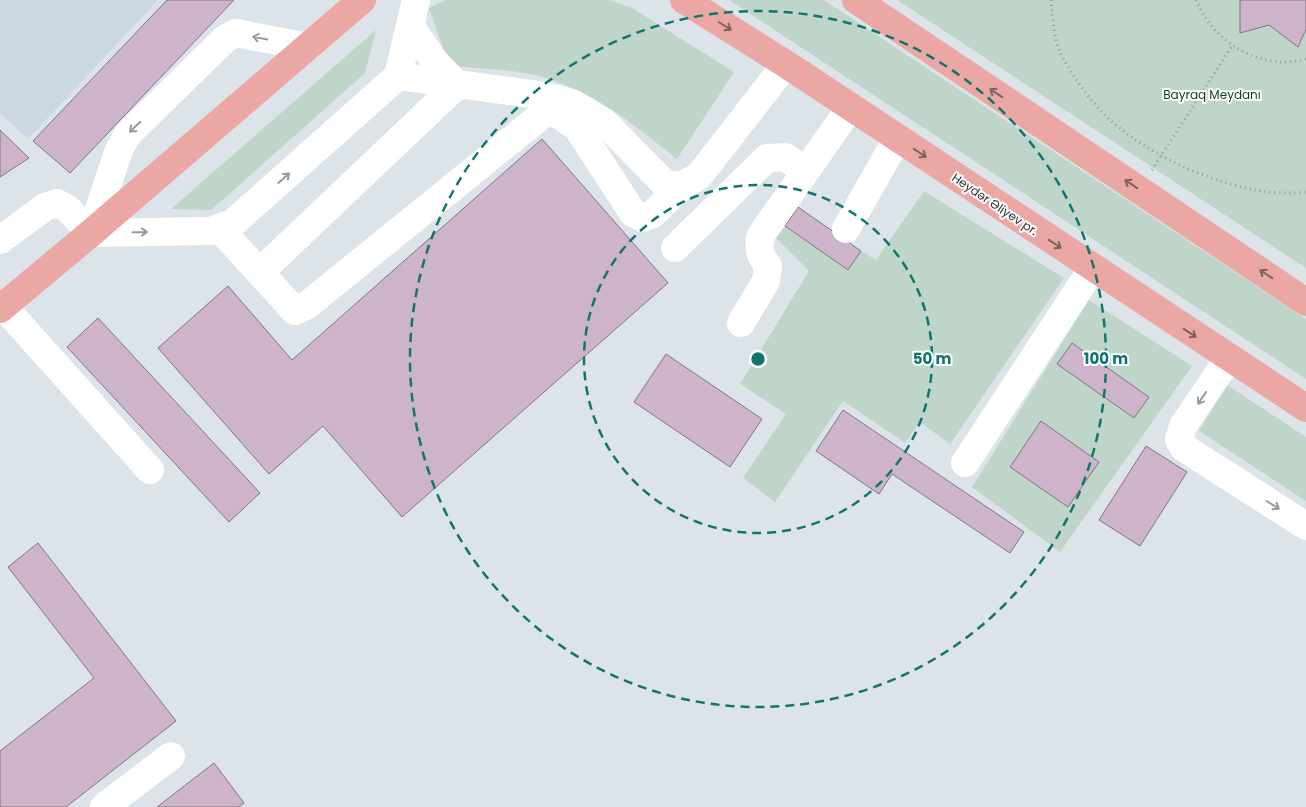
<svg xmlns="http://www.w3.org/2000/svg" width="1306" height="807" viewBox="0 0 1306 807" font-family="Poppins,sans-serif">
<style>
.built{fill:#cbd8e4}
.green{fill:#bfd5c9}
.building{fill:#ceb4cb;stroke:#7d777d}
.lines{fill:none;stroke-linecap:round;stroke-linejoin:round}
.path{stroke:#949a9e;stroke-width:3;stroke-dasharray:1 4;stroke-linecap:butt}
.minor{stroke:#fff;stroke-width:28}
.major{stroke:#eba7a3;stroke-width:28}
.oneway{stroke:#7c6363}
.oneway2{stroke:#989a9c}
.ring{fill:none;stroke:#0f766e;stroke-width:2.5;stroke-dasharray:9 6}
.labels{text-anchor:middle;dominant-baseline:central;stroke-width:4;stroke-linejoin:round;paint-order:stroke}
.park-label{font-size:12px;fill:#0a3725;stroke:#fff}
.street-label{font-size:12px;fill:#323538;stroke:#fff}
.centre{fill:#0f766e;stroke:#fff;stroke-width:2.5}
.ring-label{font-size:15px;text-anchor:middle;font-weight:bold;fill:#0f766e;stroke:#fff;stroke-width:4;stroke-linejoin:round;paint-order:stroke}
</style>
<rect width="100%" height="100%" fill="#dce4ea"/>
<path class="built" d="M0 0H158L28 139 0 113Z"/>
<path class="green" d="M445 0H610L632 8 734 72 677 159C631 122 585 84 525 73 501 69 474 68 449 66L429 8Z
M729 0H824L1306 319V379Z
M897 0H1306V268Z
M376 30 365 73 211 210 171 209Z
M924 191 1064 278 950 444 920 422 905 443 843 401 775 502 743 478 786 414 740 384 809 271 776 238 785 226 848 270 861 251 876 260Z
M1089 300 1192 366 1060 552 972 487Z
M1227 385 1306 437V501L1199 431Z"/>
<path class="building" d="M167 0H234L70 173 33 141Z
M1240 0H1306V29L1298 47 1269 25 1240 33Z
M0 130 29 158 0 177Z
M542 139 668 283 402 517 323 426 269 474 158 348 228 286 292 360Z
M798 207 861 251 848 270 785 226Z
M98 318 260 493 229 522 67 347Z
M1072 343 1149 397 1134 418 1057 364Z
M666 354 762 419 730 467 634 402Z
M843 410 1024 532 1010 553 892 474 879 494 816 451Z
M1041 421 1099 462 1068 507 1010 467Z
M1146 446 1187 472 1140 546 1099 520Z
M38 543 176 721 66 807H0V751L94 678 8 567Z
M214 763 244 803 239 807H157Z"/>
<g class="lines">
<path class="path" d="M1051 0C1053 18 1053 39 1062 56 1074 79 1091 102 1110 120 1156 161 1243 200 1306 192
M1196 0C1213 42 1261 72 1306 59
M1152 170 1232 46"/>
<path class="minor" d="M398 76 546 96 574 104 604 122 665 184 681 186 699 176 786 64
M219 228 295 311 306 306 542 115 553 111 577 127 633 213 643 218 653 214 681 186
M846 229 897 139
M91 233 119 150 127 135 225 39 236 33 308 47
M0 240 45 207 57 203 68 209 91 233 211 231 233 223 398 76 416 0
M675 248 767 158 785 157 806 171
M260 272 457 85 435 62 410 25
M3 306 150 470
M741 323 766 281 768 266C760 255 757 249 761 235L850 108
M1229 358 1183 426 1179 439 1183 447 1192 453 1306 526
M965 463 1092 269
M104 807 171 756"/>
<path class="major" d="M684 0 786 64 1306 408
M856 0 1306 302
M0 309 91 233 362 0"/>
</g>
<defs><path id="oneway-shaft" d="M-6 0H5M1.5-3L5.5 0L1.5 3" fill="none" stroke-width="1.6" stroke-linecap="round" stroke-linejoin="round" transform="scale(1.25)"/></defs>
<g class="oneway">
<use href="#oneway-shaft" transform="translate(725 26) rotate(32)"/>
<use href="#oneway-shaft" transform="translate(996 93) rotate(-146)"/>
<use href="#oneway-shaft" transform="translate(920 153) rotate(34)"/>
<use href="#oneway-shaft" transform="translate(1131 184) rotate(-146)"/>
<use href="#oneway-shaft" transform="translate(1055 244) rotate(34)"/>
<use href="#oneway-shaft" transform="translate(1266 274) rotate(-146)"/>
<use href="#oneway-shaft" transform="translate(1190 333) rotate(33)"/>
</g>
<g class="oneway2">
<use href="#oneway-shaft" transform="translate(260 38) rotate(-169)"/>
<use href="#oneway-shaft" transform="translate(135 127) rotate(136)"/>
<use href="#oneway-shaft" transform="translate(284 178) rotate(-42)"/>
<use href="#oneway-shaft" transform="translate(140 232) rotate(-1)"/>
<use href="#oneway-shaft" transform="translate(1202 398) rotate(124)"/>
<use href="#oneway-shaft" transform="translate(1273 505) rotate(32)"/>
</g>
<g class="ring">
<circle cx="758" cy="359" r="174"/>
<circle cx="758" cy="359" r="348"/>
</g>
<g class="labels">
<g class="park-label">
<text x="1212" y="94">Bayraq Meydanı</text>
</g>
<g class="street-label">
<text transform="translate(995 204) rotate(34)">Heydər Əliyev pr.</text>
</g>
</g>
<circle cx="758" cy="359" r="8" class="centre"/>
<g class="ring-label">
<text x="932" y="364">50 m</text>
<text x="1106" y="364">100 m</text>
</g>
</svg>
